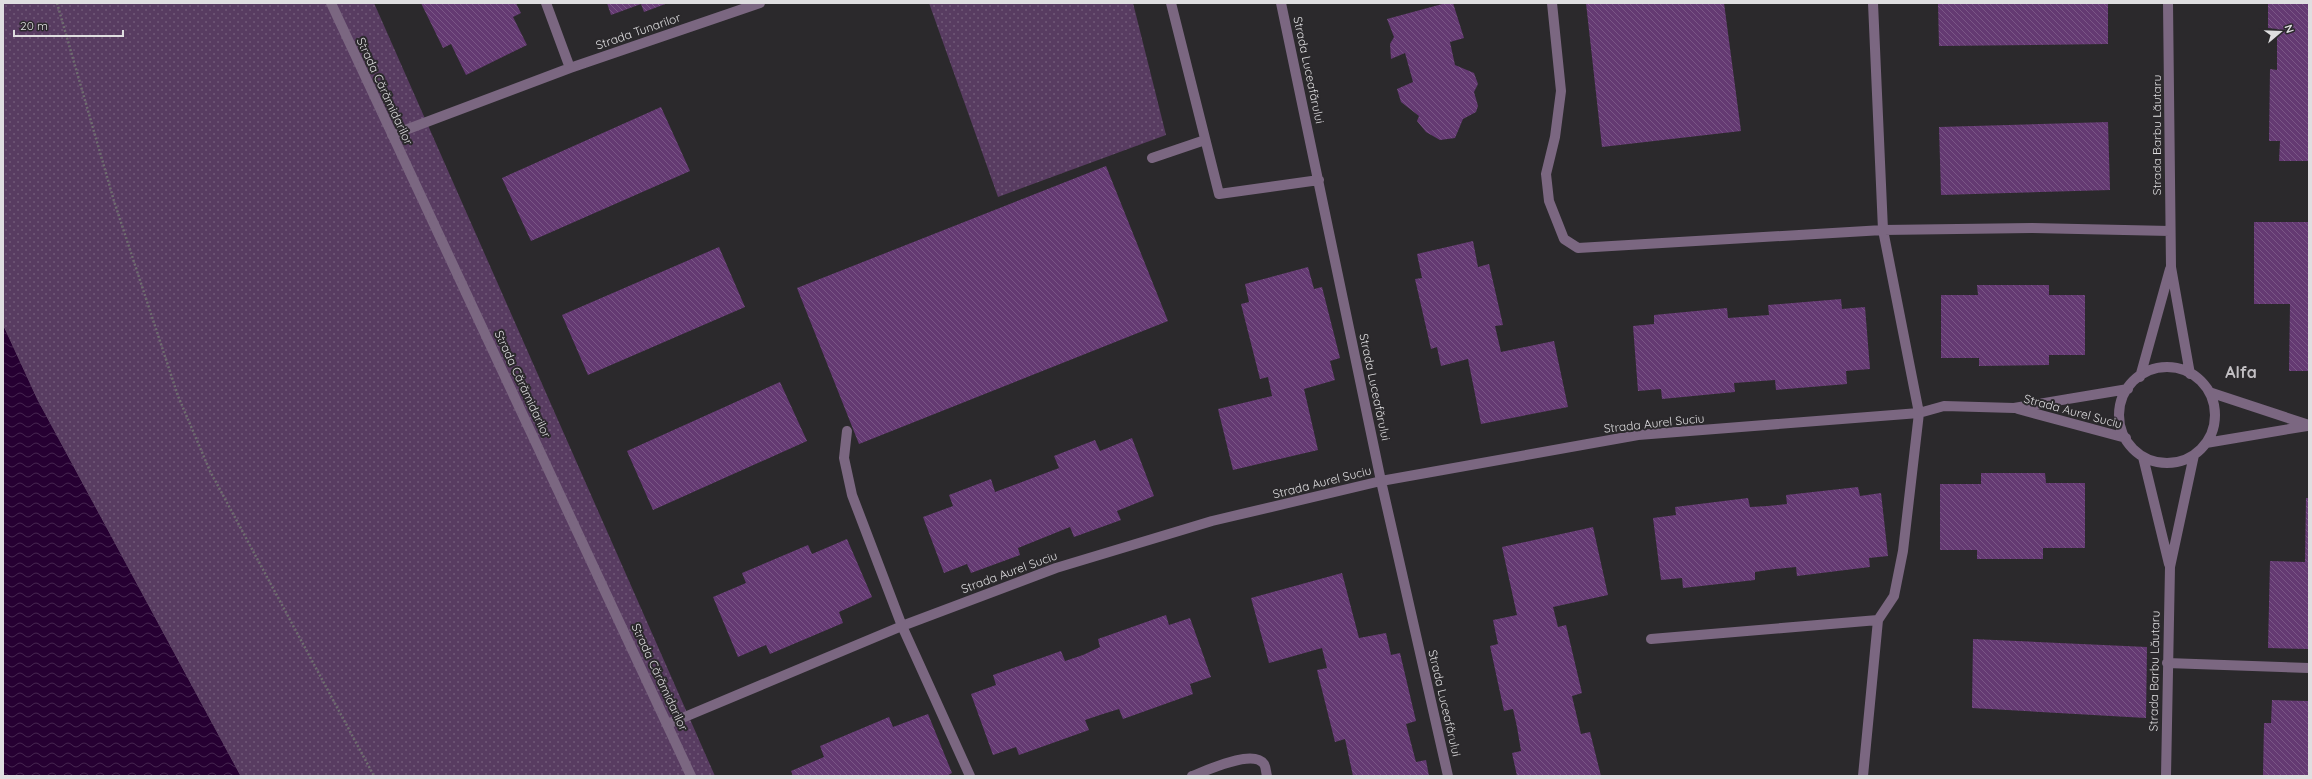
<svg xmlns="http://www.w3.org/2000/svg" width="2312" height="779" viewBox="0 0 2312 779" font-family="Quicksand,sans-serif">
<style>
.grass{fill:url(#grass-dots)}
.water{fill:url(#water-waves);stroke:#5e4366}
.building{fill:url(#building-back-hatch)}
.lines{fill:none;stroke-linecap:round;stroke-linejoin:round}
.path{stroke:#6e6c6f;stroke-width:2.5;stroke-dasharray:2 2;stroke-linecap:butt}
.minor{stroke:#7b6781;stroke-width:10}
.labels{text-anchor:middle;dominant-baseline:central;stroke-width:4;stroke-linejoin:round;paint-order:stroke}
.street-label{font-size:12px;fill:#dfdee0;stroke:#2b292c}
.district-label{font-size:16px;font-weight:bold;fill:#c2bfc3;stroke:#2b292c}
</style>
<defs>
<pattern id="grass-dots" width="8" height="8" patternUnits="userSpaceOnUse"><rect width="8" height="8" fill="#583c61"/><path d="M2 2h.1M6 6h.1" fill="none" stroke="#705877" stroke-width="1.8" stroke-linecap="round"/></pattern>
<pattern id="water-waves" width="16" height="10" patternUnits="userSpaceOnUse"><rect width="16" height="10" fill="#260032"/><path d="M0 5q4-4 8 0t8 0" fill="none" stroke="#45254f"/></pattern>
<pattern id="building-back-hatch" width="6" height="6" patternUnits="userSpaceOnUse"><rect width="6" height="6" fill="#643a72"/><path d="M-1 5l2 2M0 0l6 6M5-1l2 2" fill="none" stroke="#7a5686"/></pattern>
</defs>
<rect width="100%" height="100%" fill="#2b292c"/>
<path class="grass" d="M3 3H374L715 776H241L38 400 3 324Z
M929 3H1133L1166 135 998 197Z"/>
<path class="water" d="M3 324 38 400 241 776H3Z"/>
<path class="building" d="M421 3H516L521 13 513 17 527 45 466 75 451 44 443 48Z
M607 3H668L644 12 641 4 611 15Z
M1446 3H1453L1464 38 1450 42 1455 65 1474 73 1478 84 1474 92 1478 106 1476 112 1463 119 1455 138 1440 140 1426 132 1417 121 1419 116 1401 102 1397 89 1413 82 1405 53 1391 59 1390 44 1394 37 1387 19Z
M1586 3H1724L1741 131 1602 147Z
M1938 3H2108V44L1939 46Z
M2268 3H2309V161H2279L2280 141H2269L2270 69 2277 70V29L2268 28Z
M661 107 690 171 531 241 502 178Z
M2108 122 2110 190 1941 195 1939 127Z
M1106 166 1168 321 859 444 797 288Z
M2254 222H2309V371H2289L2290 304H2254Z
M1473 241 1478 267 1489 264 1503 325 1495 326 1501 352 1554 341 1568 407 1481 424 1468 359 1441 366 1437 347 1431 349 1415 279 1422 278 1417 254Z
M719 247 745 307 588 375 562 315Z
M1308 267 1314 289 1322 287 1340 358 1330 361 1335 380 1304 389 1318 450 1233 470 1218 409 1272 396 1268 377 1260 379 1241 304 1249 302 1245 284Z
M1977 285H2049V295H2085V355H2049V365L1979 366V358H1941V295H1978Z
M1841 299 1842 309 1865 307 1870 369 1846 371 1847 384 1776 390 1775 380 1734 383 1735 392 1662 399 1661 389 1638 391 1633 326 1654 324V315L1727 308 1728 318 1769 315 1768 305Z
M780 382 807 441 653 510 627 451Z
M1132 438 1154 496 1117 511 1121 520 1074 537 1070 527 1018 548 1020 555 971 573 967 564 944 573 923 517 953 506 949 495 991 479 995 492 1059 468 1054 456 1095 440 1100 451Z
M1981 473H2045L2046 483H2085V548H2043V559H1977V550H1940V484H1981Z
M1858 487 1860 496 1881 493 1888 556 1869 558 1870 567 1797 576 1796 567 1775 569 1755 572V580L1683 588 1682 578 1661 580 1653 518 1676 515 1675 507 1748 498 1750 507 1768 506 1787 504 1786 495Z
M2306 498H2309V649L2268 648 2270 561 2305 562Z
M1593 527 1608 595 1553 607 1558 627 1566 625 1582 693 1572 696 1581 734 1590 732 1601 776H1517L1512 753 1521 751 1517 727 1513 709 1504 711 1490 646 1498 644 1493 620 1517 615 1502 547Z
M847 539 872 597 839 612 843 623 770 654 766 645 738 657 713 597 746 583 742 573 808 545 812 554Z
M1342 573 1359 638 1386 633 1391 655 1400 653 1416 721 1406 724 1416 762 1426 760 1429 776H1353L1345 739 1335 742 1317 670 1327 668 1322 648 1269 663 1251 598Z
M1166 615 1169 625 1190 618 1211 677 1190 684 1193 694 1123 719 1119 709 1103 714 1085 720 1089 730 1019 755 1016 747 993 755 971 694 996 685 993 675 1061 651 1065 661 1083 655 1100 647 1098 639Z
M1973 639 2147 647 2146 718 1972 708Z
M2272 700 2309 701V776H2263L2264 723H2271Z
M928 714 952 773 946 776H793L791 771 824 757 820 746 889 717 893 727Z"/>
<g class="lines">
<path class="path" d="M57 3 114 201 178 396 210 471 374 776"/>
<path class="minor" d="M331 3 691 776
M546 3 570 68
M1171 3 1219 194 1319 180
M1281 3 1381 481 1448 776
M1552 3 1561 91 1555 137 1546 174 1549 201 1564 239 1578 248 1883 230 2032 228 2170 231
M2168 3 2171 267 2190 374
M392 135 570 68 760 3
M1152 158 1205 140
M2119 415a48 48 0 1 1 96 0a48 48 0 1 1-96 0Z
M2140 377 2170 269
M2209 392 2309 425
M2018 409 2126 438
M847 431 844 458 852 495 902 626 970 776
M2206 443 2307 426
M2143 457 2169 564
M1651 639 1878 620 1894 596 1903 551 1919 413 1883 230 1873 3
M2167 663 2309 668
M668 724 902 626 1056 568 1212 521 1381 481 1638 435 1919 413 1944 406 2014 408 2128 389
M1192 776C1206 771 1253 748 1264 764 1266 767 1266 773 1267 776
M1863 776 1878 620
M2166 776 2170 567 2194 455"/>
</g>
<g class="labels">
<g class="street-label">
<text transform="translate(638 31) rotate(-19)">Strada Tunarilor</text>
<text transform="translate(1309 70) rotate(78)">Strada Luceafărului</text>
<text transform="translate(385 91) rotate(65)">Strada Cărămidarilor</text>
<text transform="translate(2156 135) rotate(-90)">Strada Barbu Lăutaru</text>
<text transform="translate(523 384) rotate(65)">Strada Cărămidarilor</text>
<text transform="translate(1375 387) rotate(78)">Strada Luceafărului</text>
<text transform="translate(2073 411) rotate(15)">Strada Aurel Suciu</text>
<text transform="translate(1654 423) rotate(-6)">Strada Aurel Suciu</text>
<text transform="translate(1322 482) rotate(-14)">Strada Aurel Suciu</text>
<text transform="translate(1009 572) rotate(-20)">Strada Aurel Suciu</text>
<text transform="translate(2154 671) rotate(-89)">Strada Barbu Lăutaru</text>
<text transform="translate(660 677) rotate(65)">Strada Cărămidarilor</text>
<text transform="translate(1445 703) rotate(77)">Strada Luceafărului</text>
</g>
<g class="district-label">
<text x="2241" y="372">Alfa</text>
</g>
</g>
<rect width="2312" height="779" fill="none" stroke="#dfdee0" stroke-width="8"/>
<g transform="translate(2280 32) rotate(71)" stroke="#2b292c" stroke-width="3" paint-order="stroke">
<path d="M0-3L7 15L0 10L-7 15Z" fill="#dfdee0"/>
<text y="-6" font-size="11" font-weight="bold" text-anchor="middle" fill="#dfdee0">N</text>
</g>
<path d="M14 30v6h109v-6" fill="none" stroke="#dfdee0" stroke-width="2"/>
<text x="20" y="30" font-size="12" fill="#dfdee0" stroke="#2b292c" stroke-width="3" paint-order="stroke">20 m</text>
</svg>
